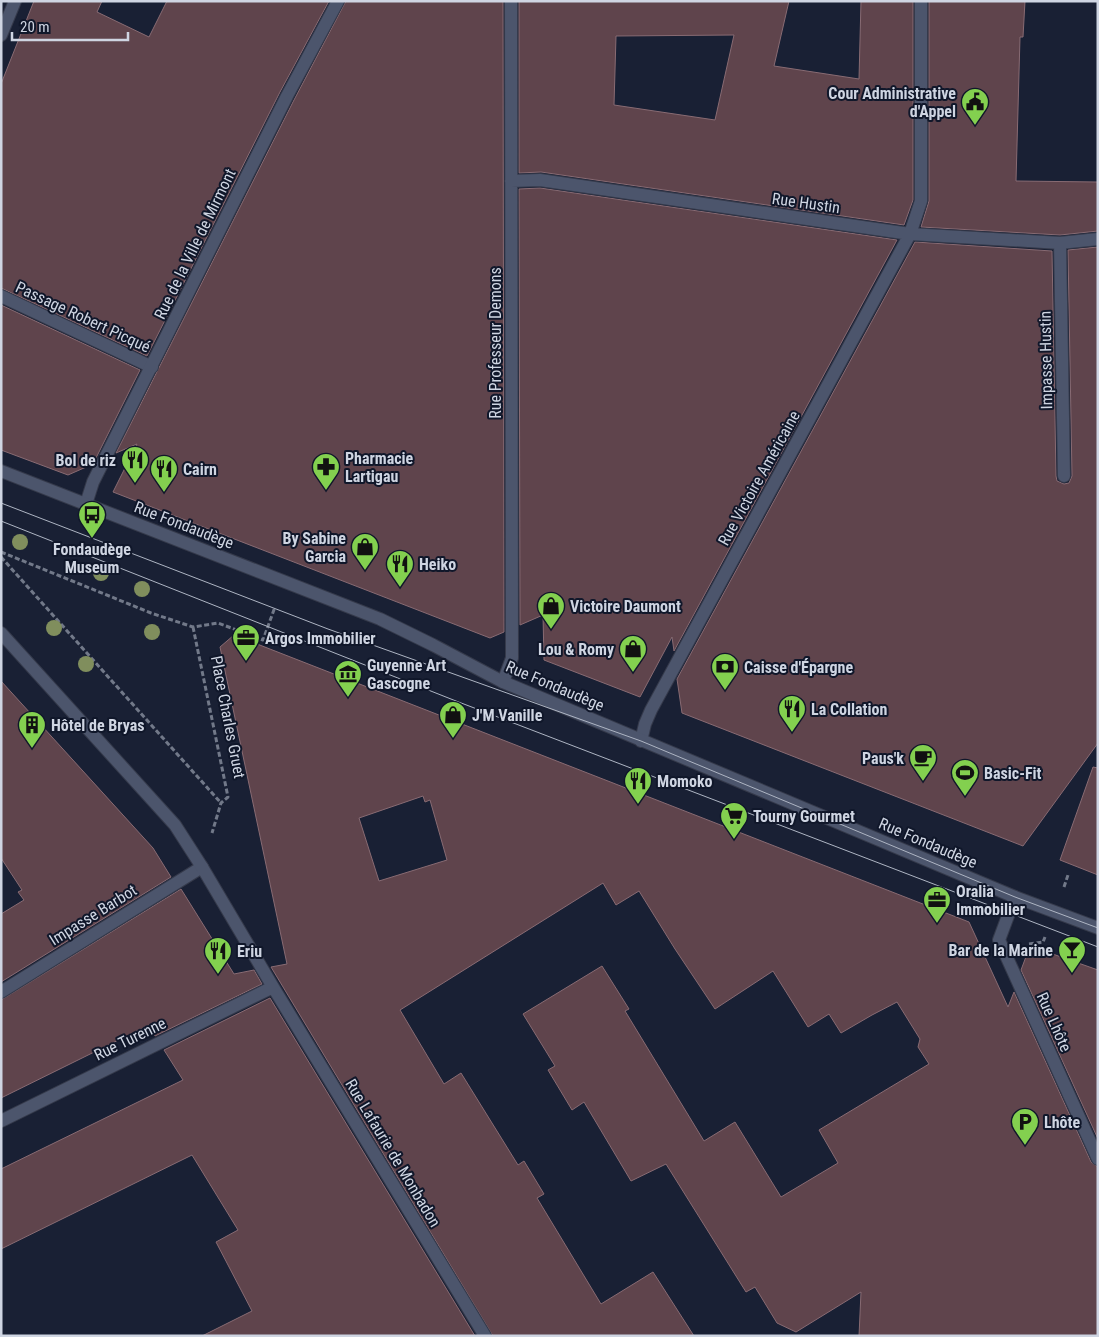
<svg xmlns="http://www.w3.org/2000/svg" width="1099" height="1337" viewBox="0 0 1099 1337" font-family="'Roboto Condensed',sans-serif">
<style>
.building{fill:#5f444c;stroke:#886b73;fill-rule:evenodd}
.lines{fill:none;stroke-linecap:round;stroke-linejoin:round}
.lane-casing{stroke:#353a4b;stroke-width:14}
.street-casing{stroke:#353a4b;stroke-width:14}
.secondary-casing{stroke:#353a4b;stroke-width:14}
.path{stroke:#727989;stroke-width:3;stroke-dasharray:5 2.5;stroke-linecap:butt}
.lane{stroke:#4c556c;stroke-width:12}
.street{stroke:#4c556c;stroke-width:12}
.secondary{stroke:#4c556c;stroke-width:12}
.tram{stroke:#aeb5c3;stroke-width:1}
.tree{fill:#808e5d}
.labels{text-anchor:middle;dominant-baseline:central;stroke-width:4;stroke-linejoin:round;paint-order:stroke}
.poi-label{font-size:16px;font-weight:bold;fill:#cfd5e2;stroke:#10172a;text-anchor:start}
.street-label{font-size:16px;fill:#cfd5e2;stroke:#10172a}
</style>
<rect width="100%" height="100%" fill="#192034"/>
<path class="building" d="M34 1H102L97 12 149 37 167 1H329L280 92 147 356 1 288V84Z
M346 1H503L504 632 490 638 113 492 137 444 116 453 294 100Z
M519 1H789L774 66 859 79 861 1H913V200L904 225 541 172 519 173ZM734 35 715 120 614 105 616 36Z
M929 1H1025L1023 37H1020L1016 181 1098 182V231L1060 235 921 227 929 201Z
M540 188 897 240 674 651 672 637 640 697 544 660 543 615 520 625 519 189Z
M915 242 1052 251 1056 476 1057 481 1064 484 1069 483 1072 476 1068 250 1098 247V743L1023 846 682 713 677 679Z
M1 305 140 370 93 464 68 475 1 450Z
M234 635 969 922 1008 1007 1014 992 1091 1162 1098 1167V1336H859L861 1292 796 1332 777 1323 755 1287 746 1292 666 1164 631 1181 584 1102 572 1110 548 1070 555 1066 523 1014 602 966 629 1009 625 1011 704 1141 735 1122 781 1197 838 1163 819 1130 929 1064 918 1047 920 1039 897 1002 872 1015 841 1033 829 1014 808 1027 773 971 715 1009 675 949 639 891 616 905 603 883 400 1010 444 1084 461 1073 518 1165 524 1161 544 1194 537 1198 601 1304 653 1272 694 1336H493L271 967 287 964 220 647ZM423 796 425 802 430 800 447 860 379 881 359 818Z
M1 681 153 848 171 877 1 982V914L24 900 18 892 22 890 1 858Z
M1093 767 1098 768V875L1060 860Z
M181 889 234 974 254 970 262 984 155 1036 149 1025 1 1098V1000Z
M1030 946 1098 970V1139L1021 970Z
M270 998 475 1336H202L252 1311 216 1242 238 1230 192 1155 1 1249V1169L183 1080 164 1050Z"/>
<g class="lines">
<defs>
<path id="lane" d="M1 296 152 367
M1 992 202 867"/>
<path id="street" d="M1 35 15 1
M511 181 540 180 910 234 1060 243 1098 239
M1060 243 1064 476
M86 504 93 482 287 96 338 1
M503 682 512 658 511 1
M641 741 645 724 651 710 910 234 921 201V1
M1015 897 999 940 1098 1159"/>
<path id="secondary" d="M1 471 380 619 433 645 503 682 1015 897 1098 928
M1 633 175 825 202 867 273 987 485 1336
M1 1121 273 987"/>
</defs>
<use href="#lane" class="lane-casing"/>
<use href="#street" class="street-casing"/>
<use href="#secondary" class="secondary-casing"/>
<path class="path" d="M1 552 151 613 193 627 218 623 263 640 275 607
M1 557 221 803
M193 627 228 797 221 803 212 833
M1064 887 1068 875
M1029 944 1043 942 1045 937"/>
<use href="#lane" class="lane"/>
<use href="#street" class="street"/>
<use href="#secondary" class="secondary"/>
<path class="tram" d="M1 503 328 629 641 741 1015 897 1098 928
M1 521 456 701 1098 947"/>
</g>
<g class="tree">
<circle cx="20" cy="542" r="8"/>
<circle cx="101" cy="573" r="8"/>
<circle cx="142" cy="589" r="8"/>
<circle cx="54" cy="628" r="8"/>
<circle cx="152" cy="632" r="8"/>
<circle cx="86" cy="664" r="8"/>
</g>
<defs>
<symbol id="civic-pin" viewBox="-11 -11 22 30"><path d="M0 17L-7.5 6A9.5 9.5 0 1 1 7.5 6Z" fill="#83d04f" stroke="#10172a"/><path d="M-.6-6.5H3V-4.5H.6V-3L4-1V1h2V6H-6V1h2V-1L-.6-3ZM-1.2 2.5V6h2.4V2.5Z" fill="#111"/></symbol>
<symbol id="restaurant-pin" viewBox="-11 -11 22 30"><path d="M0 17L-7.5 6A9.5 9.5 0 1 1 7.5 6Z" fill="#83d04f" stroke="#10172a"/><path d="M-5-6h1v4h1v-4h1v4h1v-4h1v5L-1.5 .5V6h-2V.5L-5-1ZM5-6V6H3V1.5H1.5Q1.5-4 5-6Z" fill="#111"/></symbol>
<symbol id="pharmacy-pin" viewBox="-11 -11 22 30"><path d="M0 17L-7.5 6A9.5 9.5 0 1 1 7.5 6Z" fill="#83d04f" stroke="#10172a"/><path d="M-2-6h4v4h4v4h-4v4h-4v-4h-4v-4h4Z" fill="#111"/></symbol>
<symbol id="bus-pin" viewBox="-11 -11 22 30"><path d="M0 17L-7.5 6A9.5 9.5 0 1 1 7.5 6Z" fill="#83d04f" stroke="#10172a"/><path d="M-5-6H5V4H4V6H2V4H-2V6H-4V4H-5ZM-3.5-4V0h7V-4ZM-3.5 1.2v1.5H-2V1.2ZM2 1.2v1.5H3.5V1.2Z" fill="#111"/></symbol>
<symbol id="shop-pin" viewBox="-11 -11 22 30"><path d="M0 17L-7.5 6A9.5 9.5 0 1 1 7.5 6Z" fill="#83d04f" stroke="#10172a"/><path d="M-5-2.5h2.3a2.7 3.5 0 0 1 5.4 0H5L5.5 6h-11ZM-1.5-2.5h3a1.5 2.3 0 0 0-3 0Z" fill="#111"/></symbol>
<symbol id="office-pin" viewBox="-11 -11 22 30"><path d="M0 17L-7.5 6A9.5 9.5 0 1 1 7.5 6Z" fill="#83d04f" stroke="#10172a"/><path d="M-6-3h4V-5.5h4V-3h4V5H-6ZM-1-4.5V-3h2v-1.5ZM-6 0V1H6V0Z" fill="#111"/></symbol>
<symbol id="bank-pin" viewBox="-11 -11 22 30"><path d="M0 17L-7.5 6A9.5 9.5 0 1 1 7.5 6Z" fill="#83d04f" stroke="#10172a"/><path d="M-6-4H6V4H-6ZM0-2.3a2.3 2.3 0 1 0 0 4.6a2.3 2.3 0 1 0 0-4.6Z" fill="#111"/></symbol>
<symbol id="museum-pin" viewBox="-11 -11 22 30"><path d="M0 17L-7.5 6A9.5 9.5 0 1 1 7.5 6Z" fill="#83d04f" stroke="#10172a"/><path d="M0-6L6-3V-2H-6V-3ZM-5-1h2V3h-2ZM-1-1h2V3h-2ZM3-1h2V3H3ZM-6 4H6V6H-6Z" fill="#111"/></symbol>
<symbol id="building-pin" viewBox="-11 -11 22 30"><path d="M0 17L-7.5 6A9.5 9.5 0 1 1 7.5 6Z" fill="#83d04f" stroke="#10172a"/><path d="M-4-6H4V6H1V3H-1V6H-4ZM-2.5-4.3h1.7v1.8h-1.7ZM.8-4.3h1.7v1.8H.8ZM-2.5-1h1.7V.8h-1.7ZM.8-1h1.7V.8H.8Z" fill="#111"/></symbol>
<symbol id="cafe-pin" viewBox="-11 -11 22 30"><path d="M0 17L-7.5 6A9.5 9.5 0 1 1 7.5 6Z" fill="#83d04f" stroke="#10172a"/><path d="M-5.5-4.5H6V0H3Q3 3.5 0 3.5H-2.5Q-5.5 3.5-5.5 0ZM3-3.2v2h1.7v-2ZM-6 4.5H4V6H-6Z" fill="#111"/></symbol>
<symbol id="stadium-pin" viewBox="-11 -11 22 30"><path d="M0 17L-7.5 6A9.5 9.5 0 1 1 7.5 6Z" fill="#83d04f" stroke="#10172a"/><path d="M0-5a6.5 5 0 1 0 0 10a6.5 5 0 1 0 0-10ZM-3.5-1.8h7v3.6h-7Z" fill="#111"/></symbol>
<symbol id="supermarket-pin" viewBox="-11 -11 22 30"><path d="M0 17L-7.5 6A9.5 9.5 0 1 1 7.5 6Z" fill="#83d04f" stroke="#10172a"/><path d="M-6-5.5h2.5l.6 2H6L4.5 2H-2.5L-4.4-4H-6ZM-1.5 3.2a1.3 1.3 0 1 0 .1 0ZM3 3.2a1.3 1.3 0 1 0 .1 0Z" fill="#111"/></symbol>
<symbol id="bar-pin" viewBox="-11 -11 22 30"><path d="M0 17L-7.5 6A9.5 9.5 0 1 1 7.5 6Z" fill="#83d04f" stroke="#10172a"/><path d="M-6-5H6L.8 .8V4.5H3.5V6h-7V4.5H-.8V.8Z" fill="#111"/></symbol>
<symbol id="parking-pin" viewBox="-11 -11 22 30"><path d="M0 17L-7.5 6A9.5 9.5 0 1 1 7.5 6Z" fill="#83d04f" stroke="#10172a"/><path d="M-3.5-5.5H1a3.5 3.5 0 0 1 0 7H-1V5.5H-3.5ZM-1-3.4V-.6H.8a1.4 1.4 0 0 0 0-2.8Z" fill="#111"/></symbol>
</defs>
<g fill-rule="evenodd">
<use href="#civic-pin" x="959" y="86" width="32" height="43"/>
<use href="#restaurant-pin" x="119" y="444" width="32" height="43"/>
<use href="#pharmacy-pin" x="310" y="451" width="32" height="43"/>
<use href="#restaurant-pin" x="148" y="453" width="32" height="43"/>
<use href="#bus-pin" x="76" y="499" width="32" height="43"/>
<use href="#shop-pin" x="349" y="531" width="32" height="43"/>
<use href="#restaurant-pin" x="384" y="548" width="32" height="43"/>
<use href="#shop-pin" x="535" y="590" width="32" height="43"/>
<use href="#office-pin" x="230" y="622" width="32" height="43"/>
<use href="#shop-pin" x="617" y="633" width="32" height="43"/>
<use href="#bank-pin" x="709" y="651" width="32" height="43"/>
<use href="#museum-pin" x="332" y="658" width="32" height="43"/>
<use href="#restaurant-pin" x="776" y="693" width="32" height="43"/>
<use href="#shop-pin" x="437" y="699" width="32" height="43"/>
<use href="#building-pin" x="16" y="709" width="32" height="43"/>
<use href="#cafe-pin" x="907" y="742" width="32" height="43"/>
<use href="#stadium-pin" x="949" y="757" width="32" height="43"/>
<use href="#restaurant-pin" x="622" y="765" width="32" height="43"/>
<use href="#supermarket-pin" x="718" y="800" width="32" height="43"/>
<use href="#office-pin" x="921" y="884" width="32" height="43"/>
<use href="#bar-pin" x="1056" y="934" width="32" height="43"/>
<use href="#restaurant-pin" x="202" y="935" width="32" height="43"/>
<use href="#parking-pin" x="1009" y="1106" width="32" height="43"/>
</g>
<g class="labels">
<g class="poi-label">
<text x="956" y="93" text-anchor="end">Cour Administrative<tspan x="956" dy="18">d'Appel</tspan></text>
<text x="345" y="458">Pharmacie<tspan x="345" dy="18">Lartigau</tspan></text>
<text x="116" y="460" text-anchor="end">Bol de riz</text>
<text x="183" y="469">Cairn</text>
<text x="346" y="538" text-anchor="end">By Sabine<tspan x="346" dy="18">Garcia</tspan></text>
<text x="92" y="549" text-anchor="middle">Fondaudège<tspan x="92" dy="18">Museum</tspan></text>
<text x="419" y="564">Heiko</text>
<text x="570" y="606">Victoire Daumont</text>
<text x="265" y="638">Argos Immobilier</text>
<text x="614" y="649" text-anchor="end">Lou &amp; Romy</text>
<text x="367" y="665">Guyenne Art<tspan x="367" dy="18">Gascogne</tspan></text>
<text x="744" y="667">Caisse d'Épargne</text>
<text x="811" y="709">La Collation</text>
<text x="472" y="715">J'M Vanille</text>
<text x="51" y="725">Hôtel de Bryas</text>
<text x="904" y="758" text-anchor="end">Paus'k</text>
<text x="984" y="773">Basic-Fit</text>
<text x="657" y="781">Momoko</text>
<text x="753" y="816">Tourny Gourmet</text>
<text x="956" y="891">Oralia<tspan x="956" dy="18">Immobilier</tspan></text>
<text x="1053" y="950" text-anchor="end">Bar de la Marine</text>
<text x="237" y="951">Eriu</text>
<text x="1044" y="1122">Lhôte</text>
</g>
<g class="street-label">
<text transform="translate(806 203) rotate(8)">Rue Hustin</text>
<text transform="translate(195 244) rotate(-64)">Rue de la Ville de Mirmont</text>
<text transform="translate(83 317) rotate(25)">Passage Robert Picqué</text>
<text transform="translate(495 343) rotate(-90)">Rue Professeur Demons</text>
<text transform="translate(1046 360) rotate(-91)">Impasse Hustin</text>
<text transform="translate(759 478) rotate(-61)">Rue Victoire Américaine</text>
<text transform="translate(184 525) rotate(21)">Rue Fondaudège</text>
<text transform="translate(555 686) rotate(23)">Rue Fondaudège</text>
<text transform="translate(228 717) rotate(79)">Place Charles Gruet</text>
<text transform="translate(928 843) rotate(23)">Rue Fondaudège</text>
<text transform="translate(93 915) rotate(-32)">Impasse Barbot</text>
<text transform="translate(1054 1022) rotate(66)">Rue Lhôte</text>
<text transform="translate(130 1039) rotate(-26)">Rue Turenne</text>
<text transform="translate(393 1153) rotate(59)">Rue Lafaurie de Monbadon</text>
</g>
</g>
<rect width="1099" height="1337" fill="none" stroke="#cfd5e2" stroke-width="5"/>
<path d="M12 32v8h116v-8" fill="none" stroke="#cfd5e2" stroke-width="2.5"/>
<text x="20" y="32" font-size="15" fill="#cfd5e2" stroke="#10172a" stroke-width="4" paint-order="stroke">20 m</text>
</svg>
